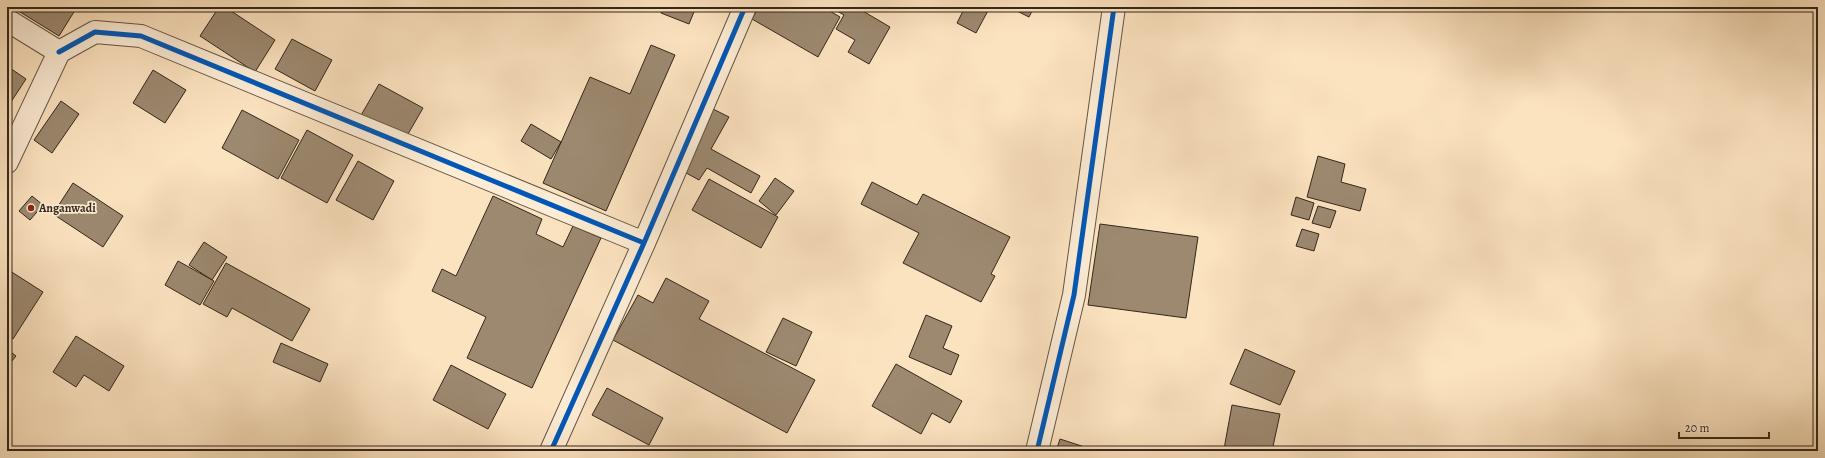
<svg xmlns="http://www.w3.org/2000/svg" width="1825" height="458" viewBox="0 0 1825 458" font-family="Alegreya,serif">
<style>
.building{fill:#9c8970;stroke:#33271a}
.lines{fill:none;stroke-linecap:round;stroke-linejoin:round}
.minor-casing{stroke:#655644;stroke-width:24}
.minor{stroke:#fdedd6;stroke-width:22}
.cycleway-casing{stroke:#fdedd6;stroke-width:8}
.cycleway{stroke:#0057b8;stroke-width:5}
.poi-dot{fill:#8f2418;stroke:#fdedd6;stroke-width:1.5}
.labels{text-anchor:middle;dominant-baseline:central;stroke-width:3.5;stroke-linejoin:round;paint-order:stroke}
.poi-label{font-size:12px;font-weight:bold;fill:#33271a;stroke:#fdedd6;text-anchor:start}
</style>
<rect width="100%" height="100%" fill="#fce3c0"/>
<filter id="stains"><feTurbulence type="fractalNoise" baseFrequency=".005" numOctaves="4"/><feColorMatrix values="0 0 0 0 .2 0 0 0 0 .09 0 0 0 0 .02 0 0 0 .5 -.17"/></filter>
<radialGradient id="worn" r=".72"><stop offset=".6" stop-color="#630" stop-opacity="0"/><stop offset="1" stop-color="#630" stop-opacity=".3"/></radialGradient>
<path class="building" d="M12 7H77L59 36Z
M219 7H225L275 40 255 72 200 36Z
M663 7H696L689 24 661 13Z
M759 7H823L840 17 818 57 752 19Z
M830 7H856L890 27 869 64 848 52 855 40 836 29 844 15Z
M965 7H990L976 33 957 23Z
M1009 7H1034L1029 17Z
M292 39 332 60 315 91 275 69Z
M651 45 675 55 606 211 543 183 590 77 630 94Z
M7 66 26 79 7 108Z
M153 70 186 90 165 123 133 103Z
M379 84 423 108 404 141 360 117Z
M61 101 79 114 52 153 34 140Z
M713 109 729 117 711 149 760 176 751 193 707 168 699 180 679 169Z
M242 110 299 140 278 179 222 148Z
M531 124 561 142 551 159 521 141Z
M307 130 353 155 327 203 281 178Z
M1318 156 1345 164 1341 182 1366 189 1360 211 1307 197Z
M358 161 394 181 373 220 336 200Z
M775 178 794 191 776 215 759 201Z
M709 179 778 217 761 248 692 210Z
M872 182 917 205 923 194 1010 237 991 274 995 276 981 302 903 263 919 233 861 204Z
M73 183 123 216 103 247 53 214Z
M32 196 43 205 30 220 19 211Z
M493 196 542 219 536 234 563 247 573 226 601 238 532 388 467 358 486 317 432 291 442 269 456 276Z
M1296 197 1314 203 1309 220 1291 215Z
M1318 206 1336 211 1330 228 1312 223Z
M1100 224 1198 237 1186 318 1088 305Z
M1302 229 1319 234 1314 251 1296 246Z
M204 242 227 257 212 280 189 265Z
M178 261 214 281 200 305 165 285Z
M226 263 310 309 292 341 232 308 227 317 203 304Z
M7 269 43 292 13 339 7 335Z
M666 278 709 301 699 319 815 380 787 433 613 340 638 295 653 303Z
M926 315 952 326 943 348 959 355 951 375 909 357Z
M783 318 812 332 796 366 766 352Z
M76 336 124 366 109 391 84 375 76 387 53 372Z
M281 343 328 364 320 382 273 362Z
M7 349 16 356 7 367Z
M1245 349 1295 371 1280 405 1230 384Z
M896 364 962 401 950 423 932 413 921 434 872 406Z
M451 365 506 394 488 429 433 400Z
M607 388 663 418 649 445 592 415Z
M1232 405 1280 414 1272 451H1237L1224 449Z
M1060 439 1097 451H1056Z"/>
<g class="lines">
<defs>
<path id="minor" d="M7 20 59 52 7 162
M59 52 95 32 141 36 644 243
M551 451 644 243 745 7
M1037 451 1074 295 1114 7"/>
</defs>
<use href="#minor" class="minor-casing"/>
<use href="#minor" class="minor"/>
<defs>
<path id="cycleway" d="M59 52 95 32 141 36 644 243
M551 451 644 243 745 7
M1037 451 1074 295 1114 7"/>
</defs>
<use href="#cycleway" class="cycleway-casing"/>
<use href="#cycleway" class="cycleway"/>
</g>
<circle class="poi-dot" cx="31" cy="208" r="4"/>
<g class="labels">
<g class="poi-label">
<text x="39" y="208">Anganwadi</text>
</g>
</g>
<rect width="1825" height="458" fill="none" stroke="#fce3c0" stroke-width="24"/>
<rect x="8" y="8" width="1809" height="442" fill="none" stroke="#33271a" stroke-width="2"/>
<rect x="12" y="12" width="1801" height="434" fill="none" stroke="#33271a"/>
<path d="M1679 432v6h90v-6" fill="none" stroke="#33271a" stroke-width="2"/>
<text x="1685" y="432" font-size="12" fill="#33271a" stroke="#fdedd6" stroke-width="3" paint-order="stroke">20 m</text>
<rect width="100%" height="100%" filter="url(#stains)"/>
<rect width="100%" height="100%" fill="url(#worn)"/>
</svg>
